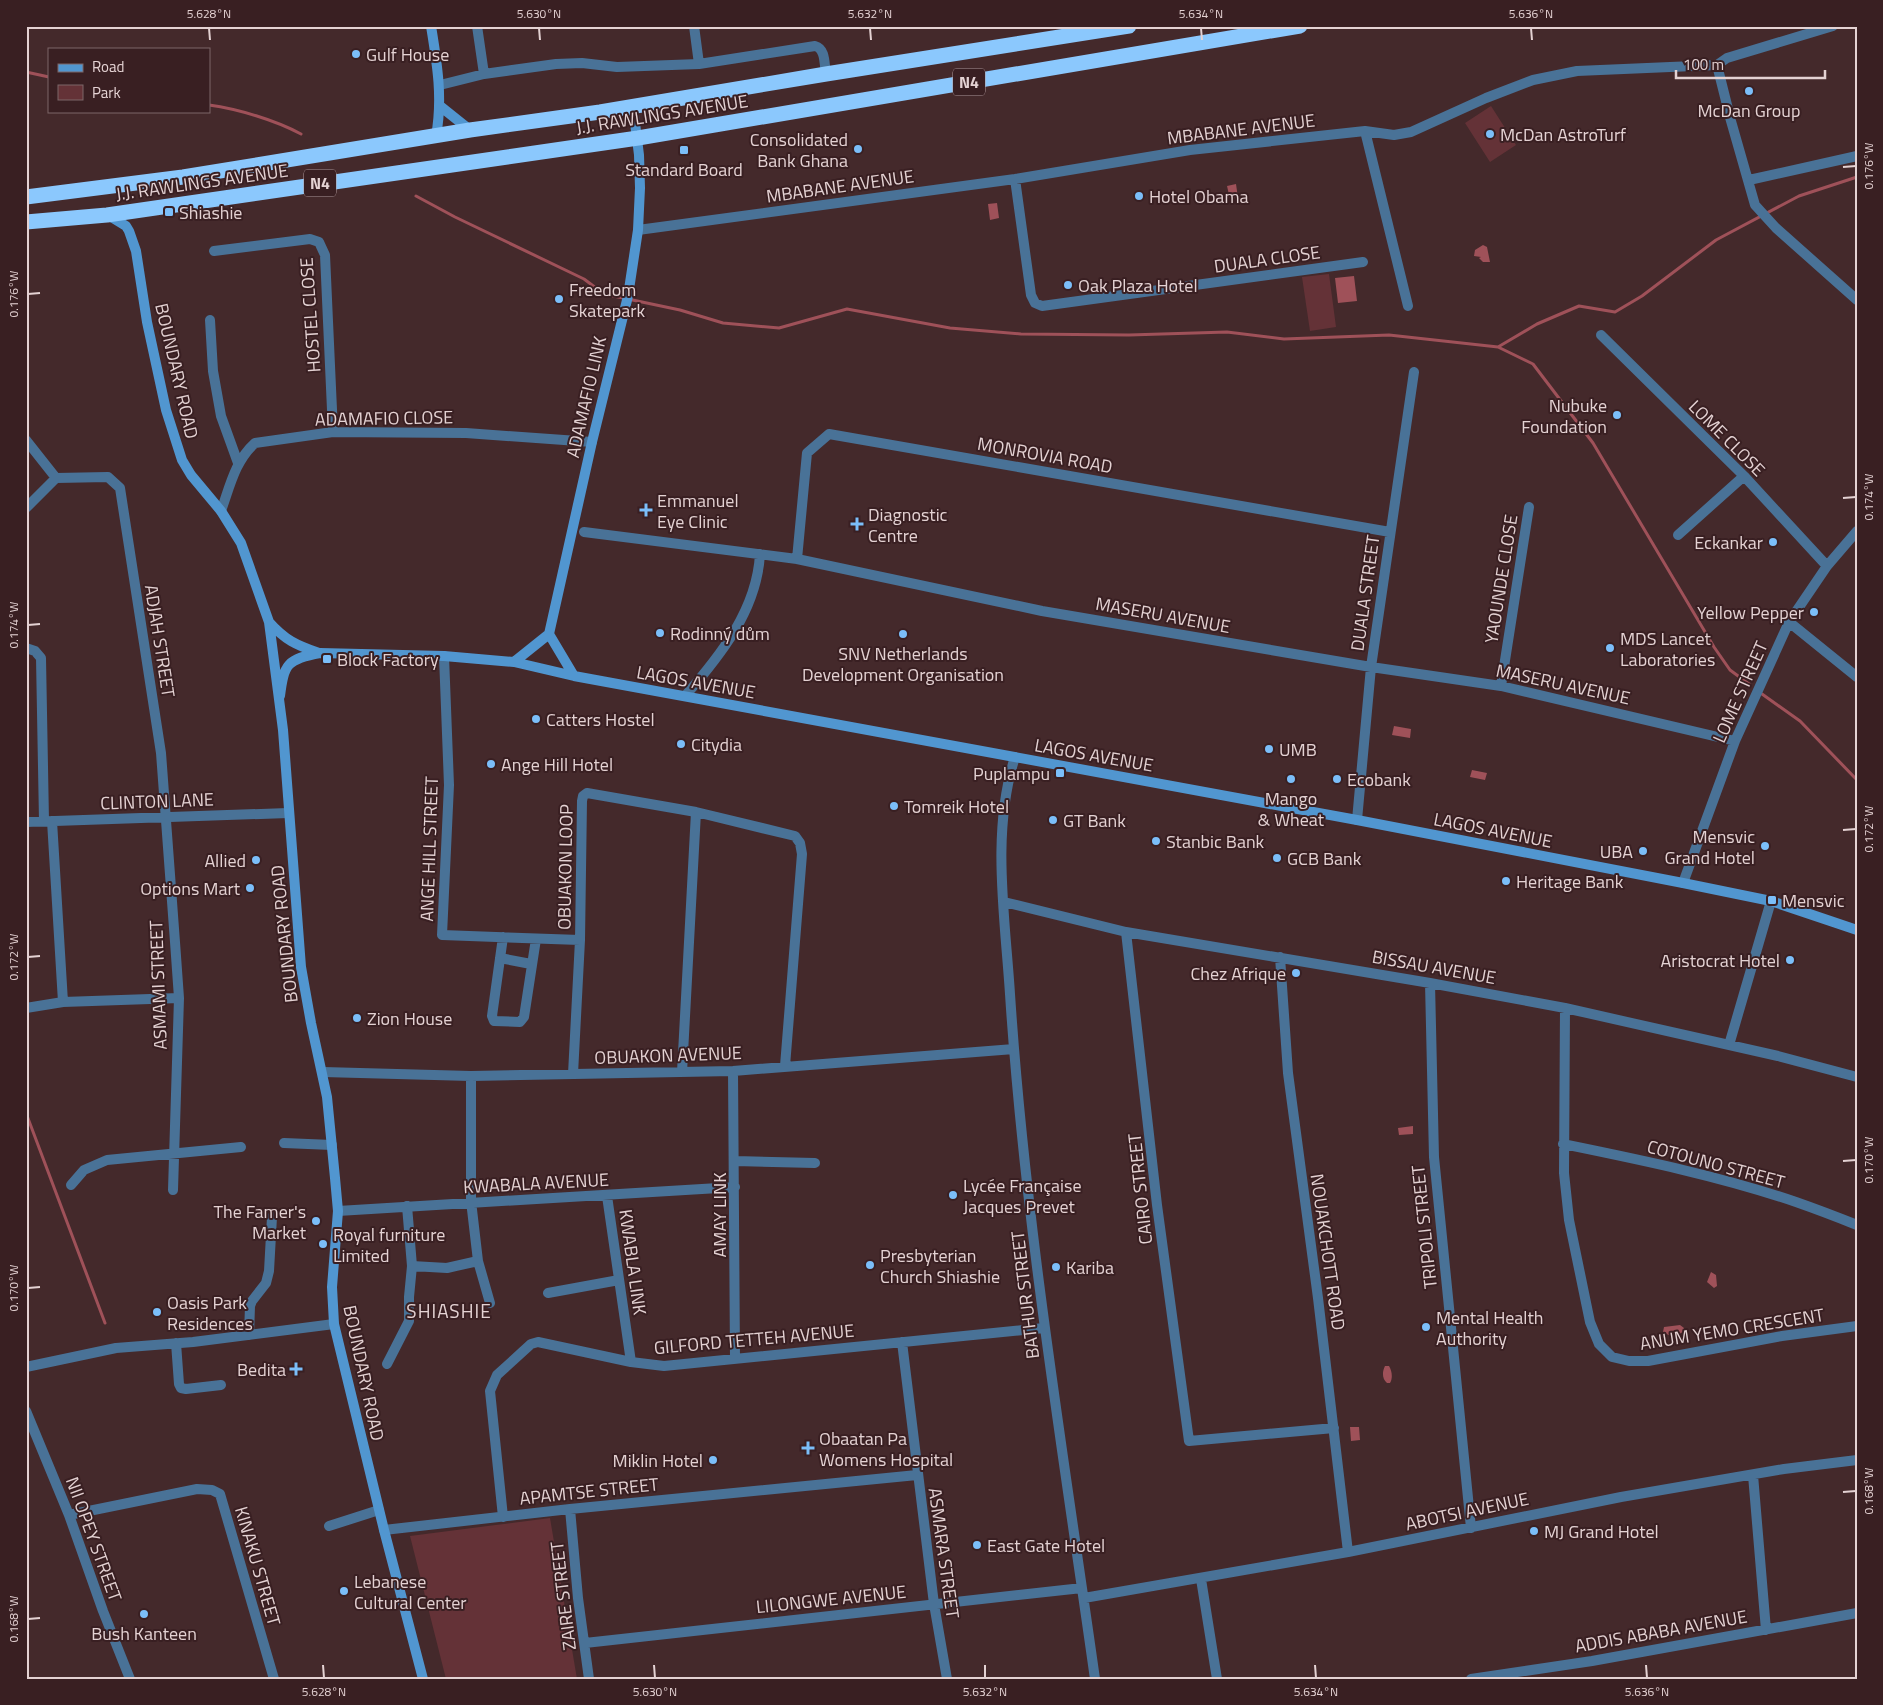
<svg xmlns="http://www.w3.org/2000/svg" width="1883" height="1705" viewBox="0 0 1883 1705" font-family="'Titillium Web',sans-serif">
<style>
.green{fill:#643237}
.water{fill:#9f5159}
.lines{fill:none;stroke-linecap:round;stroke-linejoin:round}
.stream{stroke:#9f5159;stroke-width:3}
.street{stroke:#497297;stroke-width:10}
.secondary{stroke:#5196d0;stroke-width:10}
.highway{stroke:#8bc8fd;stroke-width:15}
.ticks{fill:none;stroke:#e4d2d3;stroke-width:2}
.poi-dot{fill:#7bbef9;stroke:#391f22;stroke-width:2}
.labels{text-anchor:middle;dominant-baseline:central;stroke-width:4;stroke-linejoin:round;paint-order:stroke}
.shield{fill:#391f22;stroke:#b19c9e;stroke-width:1}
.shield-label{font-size:16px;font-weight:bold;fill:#e4d2d3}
.poi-label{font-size:18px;fill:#e4d2d3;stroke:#391f22;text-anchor:start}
.street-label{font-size:18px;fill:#e4d2d3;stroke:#391f22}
.neighbourhood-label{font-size:19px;letter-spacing:1px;fill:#e4d2d3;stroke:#391f22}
.neatline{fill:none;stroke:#e4d2d3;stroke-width:2}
.ticks-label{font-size:12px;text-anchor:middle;fill:#e4d2d3}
</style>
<rect width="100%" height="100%" fill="#44292b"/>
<path class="green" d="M1491 106 1516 145 1490 162 1465 123Z
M1329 274 1336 327 1310 331 1302 277Z
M550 1518 577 1679H446L410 1536Z"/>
<path class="water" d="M1236 184 1238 198 1230 199 1227 186Z
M997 203 999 218 990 220 988 204Z
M1483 245 1487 247 1490 262H1483L1479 258 1481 257 1474 256 1475 250Z
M1354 276 1357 301 1338 303 1335 278Z
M1394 726 1411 729 1410 738 1392 735Z
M1472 770 1487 773 1485 780 1470 777Z
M1413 1126V1134L1399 1135 1398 1128Z
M1711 1272 1716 1275 1717 1286 1714 1288 1707 1282Z
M1680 1325 1684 1328V1331L1674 1338 1663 1332 1664 1327Z
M1385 1366H1389C1392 1371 1393 1378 1390 1383H1387C1382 1379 1382 1372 1385 1366Z
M1350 1427H1359L1360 1440 1351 1441Z"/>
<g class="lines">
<path class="stream" d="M26 72 49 77
M209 105C238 109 275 120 301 134
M416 196 455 217 584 279 604 294 680 310 723 323 779 328 847 309 950 328 1021 334 1129 335 1227 332 1284 339 1389 335 1498 347 1537 324 1579 306 1615 312 1642 296 1716 240 1799 196 1857 177
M1498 347 1533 364 1593 443 1714 647 1730 670 1749 684
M1762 694 1800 721 1857 780
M26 1113 105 1323"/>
<path class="street" d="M477 26 484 74
M694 26 699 64
M1717 65 1731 121 1755 205 1776 228 1857 300
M440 85 484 74 556 64 582 63 617 67 699 64 815 46C826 49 824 64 826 74
M1365 131 1408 306
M1015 179 1031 295 1035 303 1042 306 1363 262
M1749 180 1857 156
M638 230 1015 179 1190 150 1365 131 1394 135 1411 132 1486 98 1533 80 1577 71 1717 65 1727 58 1833 26
M214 251 310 239 319 242 325 255 333 432
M210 320 213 371 221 416 238 463
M1601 335 1744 476 1827 566
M26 440 56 478
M26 508 56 478 108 477 120 488 161 753 175 942 179 998 173 1190
M221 511C230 486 235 461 255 443L333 432 466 433 592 442
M584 532 797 559 1042 611 1371 667 1501 686 1735 741
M1678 535 1744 476
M797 559 807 453 829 434 1390 532
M1789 622 1857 677
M26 648 35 651 41 658 44 821
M444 656 449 785 442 935 580 940
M1501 686 1529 507
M685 696C720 656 757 610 760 554
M1015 757C991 832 1005 916 1010 994 1025 1223 1063 1451 1095 1679
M1357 820 1371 667 1414 372
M52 821 63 1002
M26 822 288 813
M1683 883 1735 741 1789 622 1827 566 1857 531
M1004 902 1126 932 1430 983 1565 1008 1778 1056 1857 1077
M1126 932 1157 1205 1189 1441 1334 1428
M503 937 492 1016 494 1021 520 1022 524 1017 536 939
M1280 957 1288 1073 1318 1298 1348 1552
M500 958 531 964
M1430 983 1434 1157 1471 1528
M26 1008 63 1002 179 998
M1565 1008 1564 1173 1569 1220 1590 1322 1599 1344 1612 1357 1629 1361H1648L1782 1336 1857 1326
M1729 1045 1771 901
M733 1071 735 1359
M323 1072 471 1076 733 1071 1014 1049
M682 1072 696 812
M573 1074 580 940 582 801 583 796 587 793 696 812 795 836 800 843 802 854 785 1066
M471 1076V1201L478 1261 490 1303
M284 1143 332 1145
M1563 1144C1641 1160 1720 1176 1796 1202 1816 1209 1837 1217 1857 1225
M735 1161 815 1163
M71 1185 84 1170 107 1160 241 1147
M607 1196 631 1362
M338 1211C470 1202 603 1196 735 1187
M412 1266 447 1268 478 1261
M548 1293 619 1280
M249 1335 250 1306 252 1301 266 1283 269 1271 272 1217
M902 1342 934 1604 947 1679
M176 1343 179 1384 181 1388 186 1389 221 1385
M387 1364 409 1321V1297L412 1266 407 1206
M26 1367 116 1348 193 1342 334 1324
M26 1411 69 1515 103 1611 130 1679
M1753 1475 1766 1630
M570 1509 578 1598 589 1679
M69 1515 197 1489 212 1490 220 1494 274 1679
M503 1517 490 1391 497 1375 531 1344 538 1342 631 1362 664 1366 1044 1328
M329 1526 379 1510
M384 1530 570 1509 917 1475
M1201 1579 1217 1679
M1084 1598 1348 1552 1621 1497 1784 1469 1857 1460
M585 1643 1082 1588
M1471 1679 1592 1661 1857 1613"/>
<path class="secondary" d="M431 26C437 63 443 98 436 136
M440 106 470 130
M108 215 126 226 129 231 136 251 147 322 166 410 182 460 191 475 221 511 241 543 269 622 283 730 301 967 311 1023 327 1097 335 1178 338 1211 332 1287 334 1324 384 1530 423 1679
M269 622C285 640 296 645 319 653
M549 634 574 676
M514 662 549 634 592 442 628 296 638 230 640 188 639 155 633 107
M280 696C284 664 287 659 320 653L444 656 514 662 574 676 1357 820 1683 883 1771 901 1857 930"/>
<path class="highway" d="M26 197 183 177 470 130 600 112 826 74 1129 26
M26 222 107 215 638 138 1300 26"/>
</g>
<path class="ticks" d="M209 28 210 40M539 28 540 40M870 28 871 40M1201 28 1202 40M1531 28 1532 40M1843 167 1856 166M28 294 40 293M1843 498 1856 497M28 625 40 624M1843 830 1856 829M28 957 40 956M1843 1161 1856 1160M28 1288 40 1287M1843 1492 1856 1491M28 1619 40 1618M323 1665 324 1678M654 1665 655 1678M985 1665V1678M1315 1665 1316 1678M1646 1665 1647 1678"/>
<g class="poi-dot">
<circle cx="356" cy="54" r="5"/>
<circle cx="1749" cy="91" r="5"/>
<circle cx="1490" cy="134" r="5"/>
<circle cx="858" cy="149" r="5"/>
<rect x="679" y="145" width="10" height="10" rx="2.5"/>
<circle cx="1139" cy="196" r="5"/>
<rect x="164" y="207" width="10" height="10" rx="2.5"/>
<circle cx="1068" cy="285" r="5"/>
<circle cx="559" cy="299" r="5"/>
<circle cx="1617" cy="415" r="5"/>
<path d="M643.5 502.5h5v5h5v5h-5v5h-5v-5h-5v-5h5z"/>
<path d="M854.5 516.5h5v5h5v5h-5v5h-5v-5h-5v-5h5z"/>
<circle cx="1773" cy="542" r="5"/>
<circle cx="1814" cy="612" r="5"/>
<circle cx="660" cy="633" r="5"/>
<circle cx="903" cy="634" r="5"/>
<circle cx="1610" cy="648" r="5"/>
<rect x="322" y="654" width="10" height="10" rx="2.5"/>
<circle cx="536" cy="719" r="5"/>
<circle cx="681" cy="744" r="5"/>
<circle cx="1269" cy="749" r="5"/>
<circle cx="491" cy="764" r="5"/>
<rect x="1055" y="768" width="10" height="10" rx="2.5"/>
<circle cx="1291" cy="779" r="5"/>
<circle cx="1337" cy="779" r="5"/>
<circle cx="894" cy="806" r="5"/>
<circle cx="1053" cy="820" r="5"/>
<circle cx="1156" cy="841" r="5"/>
<circle cx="1765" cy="846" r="5"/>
<circle cx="1643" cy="851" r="5"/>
<circle cx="1277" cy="858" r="5"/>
<circle cx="256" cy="860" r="5"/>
<circle cx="1506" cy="881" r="5"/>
<circle cx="250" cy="888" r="5"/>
<rect x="1767" y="895" width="10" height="10" rx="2.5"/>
<circle cx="1790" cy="960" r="5"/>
<circle cx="1296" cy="973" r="5"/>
<circle cx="357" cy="1018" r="5"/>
<circle cx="953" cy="1195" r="5"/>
<circle cx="316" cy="1221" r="5"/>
<circle cx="323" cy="1244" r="5"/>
<circle cx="870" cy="1265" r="5"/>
<circle cx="1056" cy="1267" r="5"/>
<circle cx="157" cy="1312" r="5"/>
<circle cx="1426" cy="1327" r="5"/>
<path d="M293.5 1361.5h5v5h5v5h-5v5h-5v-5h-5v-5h5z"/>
<path d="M805.5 1440.5h5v5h5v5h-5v5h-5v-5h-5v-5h5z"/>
<circle cx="713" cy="1460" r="5"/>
<circle cx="1534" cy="1531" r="5"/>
<circle cx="977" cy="1545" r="5"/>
<circle cx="344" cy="1591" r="5"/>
<circle cx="144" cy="1614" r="5"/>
</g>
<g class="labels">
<g class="shield">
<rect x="953" y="68.5" width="32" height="27" rx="4"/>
<rect x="304" y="169.5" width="32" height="27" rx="4"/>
</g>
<g class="shield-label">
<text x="969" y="82">N4</text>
<text x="320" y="183">N4</text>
</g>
<g class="poi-label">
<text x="366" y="54">Gulf House</text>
<text x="1749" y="110" text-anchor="middle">McDan Group</text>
<text x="1500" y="134">McDan AstroTurf</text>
<text x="848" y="139" text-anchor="end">Consolidated<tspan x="848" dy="21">Bank Ghana</tspan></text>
<text x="684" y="169" text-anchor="middle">Standard Board</text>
<text x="1149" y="196">Hotel Obama</text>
<text x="179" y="212">Shiashie</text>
<text x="1078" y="285">Oak Plaza Hotel</text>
<text x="569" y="289">Freedom<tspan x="569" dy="21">Skatepark</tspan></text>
<text x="1607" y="405" text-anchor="end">Nubuke<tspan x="1607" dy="21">Foundation</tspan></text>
<text x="657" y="500">Emmanuel<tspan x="657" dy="21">Eye Clinic</tspan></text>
<text x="868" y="514">Diagnostic<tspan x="868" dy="21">Centre</tspan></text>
<text x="1763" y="542" text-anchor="end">Eckankar</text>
<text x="1804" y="612" text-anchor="end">Yellow Pepper</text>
<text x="670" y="633">Rodinný dům</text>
<text x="1620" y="638">MDS Lancet<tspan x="1620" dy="21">Laboratories</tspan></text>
<text x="903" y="653" text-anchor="middle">SNV Netherlands<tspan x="903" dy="21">Development Organisation</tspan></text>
<text x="337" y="659">Block Factory</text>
<text x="546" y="719">Catters Hostel</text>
<text x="691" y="744">Citydia</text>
<text x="1279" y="749">UMB</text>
<text x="501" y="764">Ange Hill Hotel</text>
<text x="1050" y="773" text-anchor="end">Puplampu</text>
<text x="1347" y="779">Ecobank</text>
<text x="1291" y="798" text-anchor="middle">Mango<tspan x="1291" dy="21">&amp; Wheat</tspan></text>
<text x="904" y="806">Tomreik Hotel</text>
<text x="1063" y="820">GT Bank</text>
<text x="1755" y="836" text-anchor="end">Mensvic<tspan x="1755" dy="21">Grand Hotel</tspan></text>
<text x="1166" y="841">Stanbic Bank</text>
<text x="1633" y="851" text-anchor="end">UBA</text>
<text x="1287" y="858">GCB Bank</text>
<text x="246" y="860" text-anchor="end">Allied</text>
<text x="1516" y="881">Heritage Bank</text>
<text x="240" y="888" text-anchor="end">Options Mart</text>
<text x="1782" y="900">Mensvic</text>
<text x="1780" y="960" text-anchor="end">Aristocrat Hotel</text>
<text x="1286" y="973" text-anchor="end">Chez Afrique</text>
<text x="367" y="1018">Zion House</text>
<text x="963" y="1185">Lycée Française<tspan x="963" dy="21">Jacques Prevet</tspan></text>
<text x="306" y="1211" text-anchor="end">The Famer's<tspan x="306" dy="21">Market</tspan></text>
<text x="333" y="1234">Royal furniture<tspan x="333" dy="21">Limited</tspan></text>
<text x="880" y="1255">Presbyterian<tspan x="880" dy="21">Church Shiashie</tspan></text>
<text x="1066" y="1267">Kariba</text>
<text x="167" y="1302">Oasis Park<tspan x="167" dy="21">Residences</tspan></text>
<text x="1436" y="1317">Mental Health<tspan x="1436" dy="21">Authority</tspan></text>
<text x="286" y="1369" text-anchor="end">Bedita</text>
<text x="819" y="1438">Obaatan Pa<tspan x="819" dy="21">Womens Hospital</tspan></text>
<text x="703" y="1460" text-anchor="end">Miklin Hotel</text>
<text x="1544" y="1531">MJ Grand Hotel</text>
<text x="987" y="1545">East Gate Hotel</text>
<text x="354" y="1581">Lebanese<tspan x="354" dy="21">Cultural Center</tspan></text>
<text x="144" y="1633" text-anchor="middle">Bush Kanteen</text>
</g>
<g class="street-label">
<text transform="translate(662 114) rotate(-9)">J.J. RAWLINGS AVENUE</text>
<text transform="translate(1241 129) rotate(-7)">MBABANE AVENUE</text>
<text transform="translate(202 182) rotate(-8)">J.J. RAWLINGS AVENUE</text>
<text transform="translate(840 186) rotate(-8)">MBABANE AVENUE</text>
<text transform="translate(1267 259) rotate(-8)">DUALA CLOSE</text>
<text transform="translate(310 315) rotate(-94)">HOSTEL CLOSE</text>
<text transform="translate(177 371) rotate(77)">BOUNDARY ROAD</text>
<text transform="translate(586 397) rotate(-77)">ADAMAFIO LINK</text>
<text transform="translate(384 418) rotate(-1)">ADAMAFIO CLOSE</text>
<text transform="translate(1727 438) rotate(45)">LOME CLOSE</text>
<text transform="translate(1045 455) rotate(10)">MONROVIA ROAD</text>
<text transform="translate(1501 579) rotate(-81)">YAOUNDE CLOSE</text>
<text transform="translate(1365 593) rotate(-82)">DUALA STREET</text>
<text transform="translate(1163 615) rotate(10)">MASERU AVENUE</text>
<text transform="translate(160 641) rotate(81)">ADJAH STREET</text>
<text transform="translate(696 682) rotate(10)">LAGOS AVENUE</text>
<text transform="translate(1563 684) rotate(12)">MASERU AVENUE</text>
<text transform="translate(1740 692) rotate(-66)">LOME STREET</text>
<text transform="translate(1094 755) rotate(10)">LAGOS AVENUE</text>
<text transform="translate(157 801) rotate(-2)">CLINTON LANE</text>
<text transform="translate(1493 830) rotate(11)">LAGOS AVENUE</text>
<text transform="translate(429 849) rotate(-88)">ANGE HILL STREET</text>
<text transform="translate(565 867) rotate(-89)">OBUAKON LOOP</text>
<text transform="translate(284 934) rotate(-96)">BOUNDARY ROAD</text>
<text transform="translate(1434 967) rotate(10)">BISSAU AVENUE</text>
<text transform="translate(158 985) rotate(-92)">ASMAMI STREET</text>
<text transform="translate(668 1055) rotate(-2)">OBUAKON AVENUE</text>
<text transform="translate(1716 1164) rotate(15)">COTOUNO STREET</text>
<text transform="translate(536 1183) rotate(-3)">KWABALA AVENUE</text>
<text transform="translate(1140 1189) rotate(-96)">CAIRO STREET</text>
<text transform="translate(719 1215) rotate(-90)">AMAY LINK</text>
<text transform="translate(1424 1227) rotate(-96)">TRIPOLI STREET</text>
<text transform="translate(1328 1252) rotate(82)">NOUAKCHOTT ROAD</text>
<text transform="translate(633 1262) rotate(82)">KWABLA LINK</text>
<text transform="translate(1025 1295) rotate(-97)">BATHUR STREET</text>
<text transform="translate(1732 1329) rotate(-9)">ANUM YEMO CRESCENT</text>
<text transform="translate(754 1339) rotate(-5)">GILFORD TETTEH AVENUE</text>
<text transform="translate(364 1373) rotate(78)">BOUNDARY ROAD</text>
<text transform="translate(589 1491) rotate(-6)">APAMTSE STREET</text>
<text transform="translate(1467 1511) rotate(-12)">ABOTSI AVENUE</text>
<text transform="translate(94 1539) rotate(70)">NII OPEY STREET</text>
<text transform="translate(944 1553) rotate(82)">ASMARA STREET</text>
<text transform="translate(258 1566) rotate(74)">KINAKU STREET</text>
<text transform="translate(563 1596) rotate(-97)">ZAIRE STREET</text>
<text transform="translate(831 1599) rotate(-6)">LILONGWE AVENUE</text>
<text transform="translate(1661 1631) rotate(-10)">ADDIS ABABA AVENUE</text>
</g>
<g class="neighbourhood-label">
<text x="449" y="1310">SHIASHIE</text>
</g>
</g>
<rect width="1883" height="1705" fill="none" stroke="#391f22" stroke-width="55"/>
<rect x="48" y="48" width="162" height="65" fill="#391f22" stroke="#7d6769"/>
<rect x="58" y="64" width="25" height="8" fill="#5196d0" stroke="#7d6769"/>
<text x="92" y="72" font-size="15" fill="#e4d2d3">Road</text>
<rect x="58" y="85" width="25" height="15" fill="#643237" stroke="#7d6769"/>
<text x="92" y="98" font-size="15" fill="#e4d2d3">Park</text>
<path d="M1676 70v8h149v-8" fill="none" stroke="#e4d2d3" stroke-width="2.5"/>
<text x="1683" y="70" font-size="15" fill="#e4d2d3" stroke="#391f22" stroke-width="4" paint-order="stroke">100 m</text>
<rect x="28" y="28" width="1828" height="1650" class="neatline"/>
<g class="ticks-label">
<text x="209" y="18">5.628°N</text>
<text x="539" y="18">5.630°N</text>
<text x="870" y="18">5.632°N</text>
<text x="1201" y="18">5.634°N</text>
<text x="1531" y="18">5.636°N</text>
<text transform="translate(1869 166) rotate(-90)" y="4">0.176°W</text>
<text transform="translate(14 294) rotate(-90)" y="4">0.176°W</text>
<text transform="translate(1869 497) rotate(-90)" y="4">0.174°W</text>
<text transform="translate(14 625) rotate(-90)" y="4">0.174°W</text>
<text transform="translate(1869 829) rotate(-90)" y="4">0.172°W</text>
<text transform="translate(14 957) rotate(-90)" y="4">0.172°W</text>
<text transform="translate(1869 1160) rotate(-90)" y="4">0.170°W</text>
<text transform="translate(14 1288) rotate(-90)" y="4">0.170°W</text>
<text transform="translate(1869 1491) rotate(-90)" y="4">0.168°W</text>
<text transform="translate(14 1619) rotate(-90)" y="4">0.168°W</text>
<text x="324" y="1696">5.628°N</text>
<text x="655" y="1696">5.630°N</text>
<text x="985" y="1696">5.632°N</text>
<text x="1316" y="1696">5.634°N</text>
<text x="1647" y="1696">5.636°N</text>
</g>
</svg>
